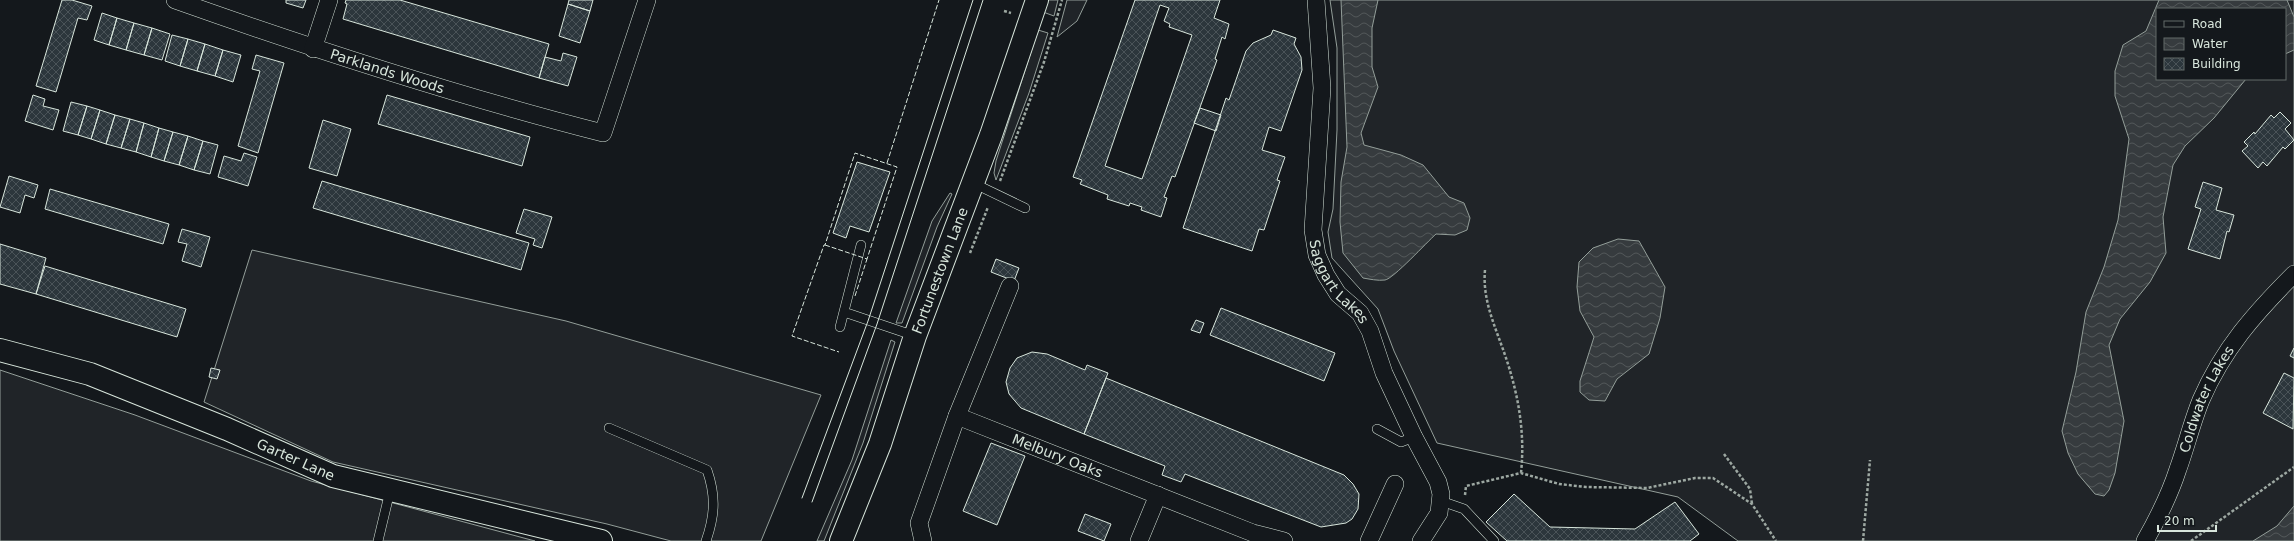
<svg xmlns="http://www.w3.org/2000/svg" width="2294" height="541" viewBox="0 0 2294 541" font-family="'DejaVu Sans',sans-serif">
<style>
.grass{fill:#202428;stroke:#939e99;fill-rule:evenodd}
.water{fill:url(#water-waves);stroke:#939e99}
.building{fill:url(#building-cross-hatch);stroke:#d8e6dc;fill-rule:evenodd}
.lines{fill:none;stroke-linecap:round;stroke-linejoin:round}
.service-casing{stroke:#d8e6dc;stroke-width:10}
.minor-casing{stroke:#d8e6dc;stroke-width:18}
.tertiary-casing{stroke:#d8e6dc;stroke-width:24}
.path{stroke:#9da8a2;stroke-width:2.5;stroke-dasharray:3 2;stroke-linecap:butt}
.service{stroke:#14181c;stroke-width:9}
.minor{stroke:#14181c;stroke-width:17}
.tertiary{stroke:#14181c;stroke-width:22}
.tram{stroke:#d8e6dc;stroke-width:1}
.fence{stroke:#d8e6dc;stroke-width:1;stroke-dasharray:5 2;stroke-linecap:butt}
.labels{text-anchor:middle;dominant-baseline:central;stroke-width:3;stroke-linejoin:round;paint-order:stroke}
.street-label{font-size:14px;fill:#d8e6dc;stroke:#14181c}
</style>
<defs>
<pattern id="water-waves" width="16" height="10" patternUnits="userSpaceOnUse"><rect width="16" height="10" fill="#363b3e"/><path d="M0 5q4-4 8 0t8 0" fill="none" stroke="#525759"/></pattern>
<pattern id="building-cross-hatch" width="8" height="8" patternUnits="userSpaceOnUse"><rect width="8" height="8" fill="#2c363c"/><path d="M0 0l8 8M0 8l8-8" fill="none" stroke="#4a5358"/></pattern>
</defs>
<rect width="100%" height="100%" fill="#14181c"/>
<path class="grass" d="M1047 0H1058L1054 16 1043 12Z
M1067 0H1087L1077 21 1057 37Z
M1330 0H2294V541H1738L1678 497 1437 443 1394 351 1378 309 1332 258 1328 232 1333 209 1337 130V48ZM2157 9H2285V79H2157Z
M1038 30 1048 33 1029 93 996 180 994 173 996 161Z
M950 193 952 194 937 227 902 323H896L932 221Z
M252 250 566 321 821 395 761 541H671L607 524 333 462 204 402Z
M891 340 895 342 863 443 824 541H817L852 460Z
M0 370 135 415 311 481 535 541H0Z"/>
<path class="water" d="M1341 0H1378L1372 28V67L1378 87 1361 133 1364 145 1401 155 1423 165 1449 197 1464 203 1470 218 1467 230 1455 235 1436 234C1427 242 1393 279 1385 280 1378 281 1369 279 1363 278L1343 253 1340 222 1341 182 1347 147Z
M2159 0H2287L2294 17V50L2285 54V9H2157V79H2246L2214 118 2185 146 2173 165 2163 217 2166 253 2150 282 2120 319 2109 345 2124 421 2115 473 2109 490 2104 496 2095 494 2078 474 2068 453 2062 431 2076 372 2086 312 2104 267 2118 220 2129 139 2115 96V71L2123 45 2146 31Z
M1618 239 1639 241 1665 287 1660 318 1649 354 1617 379 1605 401 1589 400 1580 392V381L1594 337 1580 311 1577 287 1579 262 1593 248Z
M2294 506V541H2253L2277 526Z"/>
<path class="building" d="M62 0H72L92 6 87 20 78 18 56 92 36 86Z
M286 0H306L303 8 286 3Z
M346 0H400L549 44 539 78 343 19 347 4 345 3Z
M569 0H593L590 11 568 4Z
M1135 0H1220L1214 18 1229 24 1225 39 1222 37 1215 59 1217 60 1175 177 1172 176 1164 197 1167 198 1161 217 1141 210 1142 207 1130 203 1129 206 1107 199 1108 195 1080 184 1082 180 1073 177ZM1160 5 1169 8 1164 21 1170 24 1169 27 1192 35 1142 179 1105 166Z
M568 4 590 11 580 43 559 36Z
M102 13 117 18 109 45 94 40Z
M117 18 134 23 126 50 109 45Z
M134 23 152 28 144 55 126 50Z
M152 28 170 34 162 60 144 55Z
M1273 30 1296 38 1294 44 1301 57 1302 70 1281 131 1269 127 1262 150 1285 157 1277 180 1280 181 1264 230 1259 229 1252 251 1183 228 1226 98 1229 100 1246 51 1253 43 1271 35Z
M172 35 188 39 180 66 165 61Z
M188 39 205 44 197 71 180 66Z
M205 44 223 50 215 76 197 71Z
M223 50 241 55 233 82 215 76Z
M563 53 577 57 568 86 539 78 545 57 561 61Z
M256 55 284 63 258 153 238 146 260 71 252 69Z
M33 95 45 99 43 106 59 110 53 130 25 121Z
M387 95 530 137 522 166 378 124Z
M71 102 87 106 78 135 63 131Z
M87 106 100 110 91 139 78 135Z
M1200 108 1221 115 1216 131 1194 123Z
M100 110 115 115 106 144 91 139Z
M2280 112 2291 123 2285 129 2294 140 2285 149 2283 147 2267 166 2263 162 2258 168 2242 151 2248 146 2244 142 2254 132 2255 134 2271 115 2274 118Z
M115 115 130 119 121 148 106 144Z
M130 119 144 123 136 152 121 148Z
M323 120 351 129 337 176 309 168Z
M144 123 159 128 151 157 136 152Z
M159 128 173 132 164 161 151 157Z
M173 132 188 136 179 165 164 161Z
M188 136 203 141 194 170 179 165Z
M203 141 218 145 210 174 194 170Z
M244 153 257 157 248 186 218 177 224 156 241 161Z
M857 162 890 172 869 232 850 226 846 238 833 233Z
M9 176 38 185 34 198 25 195 20 213 0 207Z
M322 181 529 243 521 270 313 208Z
M2203 182 2222 188 2216 210 2234 215 2229 232 2227 231 2220 259 2188 249 2201 209 2195 207Z
M50 189 169 224 163 244 45 209Z
M524 209 552 217 542 248 533 245 535 239 516 233Z
M182 229 210 237 201 267 182 261 187 244 178 242Z
M0 244 46 258 36 294 0 284Z
M996 259 1019 268 1014 281 991 272Z
M45 266 186 309 177 337 36 294Z
M1221 308 1335 353 1324 381 1210 335Z
M1196 320 1204 323 1200 333 1191 330Z
M2294 348V358L2290 356Z
M1032 352 1047 354 1085 370 1087 365 1108 373 1084 434 1021 408 1009 394 1006 382 1010 368 1017 358Z
M211 368 220 370 217 379 209 377Z
M2284 373 2294 378 2293 429 2263 413Z
M1106 378 1344 475 1353 484 1359 494 1358 509 1352 519 1346 523 1321 527 1185 474 1181 482 1162 475 1165 466 1084 434Z
M991 443 1025 456 997 525 963 511Z
M1514 494 1550 527 1635 529 1675 502 1699 534 1690 541H1507L1486 522Z
M1085 514 1111 524 1104 541 1078 531Z"/>
<g class="lines">
<defs>
<path id="service" d="M973 183 1025 208
M844 312 915 336
M840 327 861 245
M609 428 707 470C716 496 715 515 706 541
M1377 429 1401 442 1414 437
M1441 501 1464 509 1494 541
M378 541 390 491"/>
<g id="minor">
<path id="s1" d="M175 0C316 50 458 96 603 133L647 0"/>
<path id="s2" d="M1316 0 1322 88 1313 230 1317 255 1326 275 1338 294 1360 313 1370 331 1384 373 1414 437 1438 482 1441 494 1439 513 1421 541"/>
<path d="M313 49 329 0"/>
<path id="s3" d="M957 416 1253 533 1284 541"/>
<path d="M923 541 919 523 957 416 1010 286"/>
<path d="M1139 541 1158 495"/>
<path d="M1369 541 1395 484"/>
<path id="s4" d="M2145 541C2158 518 2170 494 2178 469 2186 447 2192 422 2201 400 2223 349 2255 313 2294 274"/>
</g>
<g id="tertiary">
<path id="s5" d="M0 350 90 374 227 429 333 476 601 541"/>
<path id="s6" d="M841 541 880 444 915 336 991 135 1037 0"/>
</g>
</defs>
<use href="#service" class="service-casing"/>
<use href="#minor" class="minor-casing"/>
<use href="#tertiary" class="tertiary-casing"/>
<path class="path" d="M1004 11 1011 13
M1000 181 1044 62 1062 0
M970 253 988 207
M1485 270C1482 302 1497 330 1507 361 1519 398 1525 434 1521 473
M1724 454 1750 489 1752 504
M1465 495 1466 486 1521 473 1559 484 1586 487 1647 488 1695 478H1713L1752 504 1776 541
M1863 541 1870 460
M2191 541 2294 467"/>
<use href="#service" class="service"/>
<use href="#minor" class="minor"/>
<use href="#tertiary" class="tertiary"/>
<path class="tram" d="M802 498 868 321 973 0
M812 502 877 324 983 0"/>
<path class="fence" d="M887 163 939 0
M825 245 867 259 897 167 855 153 825 245H824L792 336 839 352
M855 296 867 259"/>
</g>
<g class="labels">
<g class="street-label">
<text stroke="none"><textPath href="#s1" startOffset="224">Parklands Woods</textPath></text>
<text stroke="none"><textPath href="#s6" startOffset="288">Fortunestown Lane</textPath></text>
<text stroke="none"><textPath href="#s2" startOffset="290">Saggart Lakes</textPath></text>
<text stroke="none"><textPath href="#s4" startOffset="155">Coldwater Lakes</textPath></text>
<text stroke="none"><textPath href="#s3" startOffset="108">Melbury Oaks</textPath></text>
<text stroke="none"><textPath href="#s5" startOffset="316">Garter Lane</textPath></text>
</g>
</g>
<rect x="2156" y="8" width="130" height="72" fill="#14181c" stroke="#626a69"/>
<rect x="2164" y="21" width="20" height="6" fill="#14181c" stroke="#626a69"/>
<text x="2192" y="28" font-size="12" fill="#d8e6dc">Road</text>
<rect x="2164" y="38" width="20" height="12" fill="url(#water-waves)" stroke="#626a69"/>
<text x="2192" y="48" font-size="12" fill="#d8e6dc">Water</text>
<rect x="2164" y="58" width="20" height="12" fill="url(#building-cross-hatch)" stroke="#626a69"/>
<text x="2192" y="68" font-size="12" fill="#d8e6dc">Building</text>
<path d="M2158 525v6h58v-6" fill="none" stroke="#d8e6dc" stroke-width="2"/>
<text x="2164" y="525" font-size="12" fill="#d8e6dc" stroke="#14181c" stroke-width="3" paint-order="stroke">20 m</text>
</svg>
